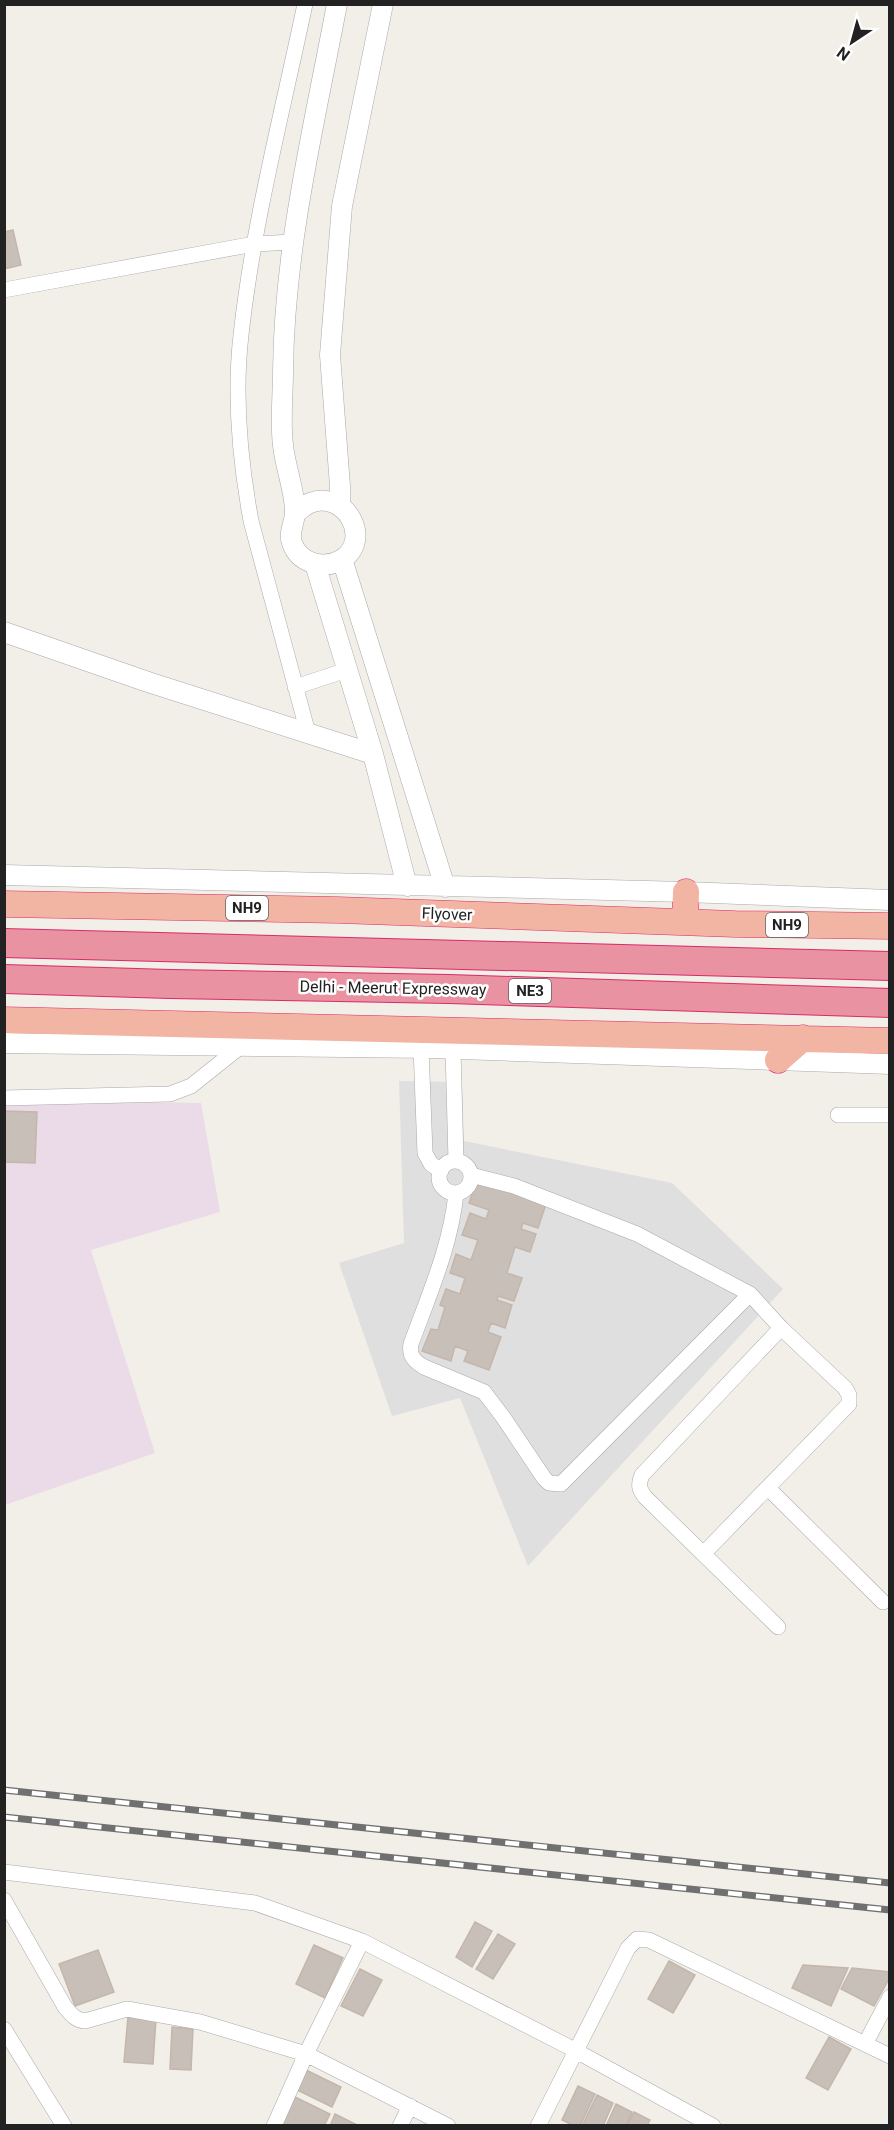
<svg xmlns="http://www.w3.org/2000/svg" width="894" height="2130" viewBox="0 0 894 2130" font-family="Roboto,sans-serif">
<style>
.residential{fill:#e0dfdf}
.industrial{fill:#ebdbe8}
.building{fill:#c7bfb8;stroke:#c4b6ab;stroke-width:1.5}
.lines{fill:none;stroke-linecap:round;stroke-linejoin:round}
.minor-casing{stroke:#a9a9a9;stroke-width:16}
.tertiary-casing{stroke:#a9a9a9;stroke-width:21}
.trunk-casing{stroke:#dc2a67;stroke-width:27}
.motorway-casing{stroke:#dc2a67;stroke-width:30}
.minor{stroke:#fff;stroke-width:15}
.tertiary{stroke:#fff;stroke-width:20}
.trunk{stroke:#f2b4a3;stroke-width:26}
.motorway{stroke:#e892a2;stroke-width:28}
.rail-casing{stroke:#707070;stroke-width:7}
.rail{stroke:#fff;stroke-width:4.5;stroke-dasharray:14;stroke-linecap:butt}
.labels{text-anchor:middle;dominant-baseline:central;stroke-width:5;stroke-linejoin:round;paint-order:stroke}
.shield{fill:#fff;stroke:#646464;stroke-width:1.5}
.shield-label{font-size:15px;font-weight:bold;fill:#222}
.street-label{font-size:16px;fill:#222;stroke:#fff}
</style>
<rect width="100%" height="100%" fill="#f2efe9"/>
<path class="residential" d="M399 1081 462 1082 464 1141 672 1183 783 1289 528 1566 460 1398 392 1416 339 1263 404 1243Z"/>
<path class="industrial" d="M4 1100 201 1103 220 1212 91 1250 155 1453 5 1505Z"/>
<path class="building" d="M13 230 21 265 4 269V232Z
M4 1111 37 1112 35 1163 4 1162Z
M477 1180 546 1204 538 1228 523 1223 521 1229 536 1234 530 1252 515 1247 507 1273 522 1278 514 1301 498 1296 497 1300 512 1305 505 1328 491 1323 488 1332 501 1337 489 1370 464 1361 468 1351 455 1346 451 1361 422 1351 431 1329 438 1330 445 1307 440 1305 446 1289 460 1294 465 1278 450 1273 456 1254 471 1260 478 1240 462 1235 470 1213 486 1219 489 1210 469 1203Z
M475 1922 492 1931 472 1967 456 1957Z
M498 1934 515 1944 493 1979 476 1969Z
M314 1945 343 1958 325 1998 296 1984Z
M98 1950 114 1992 75 2006 59 1964Z
M669 1961 695 1975 673 2013 648 1999Z
M803 1965 848 1968 831 2006 792 1988Z
M852 1968 890 1972V1977L874 2006 841 1989Z
M360 1969 382 1980 363 2016 341 2006Z
M128 2017 156 2019 153 2064 124 2062Z
M172 2027 193 2029 191 2070 170 2069Z
M829 2037 851 2049 828 2090 806 2078Z
M306 2070 341 2087 332 2107 297 2090Z
M578 2086 595 2094 580 2126H574L562 2120Z
M597 2095 613 2103 603 2126H582Z
M295 2097 330 2114 324 2126H281Z
M616 2104 632 2112 626 2126H606Z
M634 2112 650 2120 647 2126H627Z
M335 2114 359 2126H330Z"/>
<g class="lines">
<defs>
<path id="minor" d="M305 4C282 114 253 224 241 335 234 396 240 461 251 521L308 733
M4 290 254 244 293 242
M295 687 347 670
M421 1048 425 1153 431 1164 441 1171
M453 1049 456 1161
M4 1098 170 1094 191 1086 240 1047
M838 1115H890
M439 1177a16 16 0 1 1 32 0a16 16 0 1 1-32 0Z
M456 1193C451 1245 429 1295 411 1344 409 1356 414 1361 424 1367L484 1392 503 1417 544 1478 549 1483 561 1484 750 1294 637 1234 514 1186 471 1175
M768 1488 883 1602
M704 1553 849 1404V1395L845 1388 781 1328 750 1294
M778 1627 645 1497C639 1489 638 1485 642 1475L781 1328
M4 1872 255 1903 362 1941 567 2046 713 2126
M4 1900 65 2007C71 2014 75 2020 85 2021L127 2009 200 2022 306 2054 448 2126
M4 2029 64 2126
M865 2044 890 1997
M274 2126 306 2054 362 1941
M400 2126 410 2106
M538 2126 628 1948 637 1939 649 1940 890 2056"/>
<path id="tertiary" d="M340 505V486L330 355 342 206 383 4
M295 513C300 510 305 505 310 503 345 489 374 540 341 560 323 570 299 563 292 543 288 532 295 523 295 512 295 490 285 467 283 445 280 421 283 396 283 372 284 248 314 126 337 4
M342 559 445 887
M315 564 373 754 407 886
M4 632 148 682 373 754
M4 875 686 892 890 900
M4 1043 432 1048 890 1064"/>
<path id="trunk" d="M4 904 338 910 735 924 890 926
M685 922 686 892
M4 1020 890 1041
M778 1060 803 1038"/>
<path id="motorway" d="M4 943 890 966
M4 979 170 984 449 989 890 1003"/>
</defs>
<use href="#minor" class="minor-casing"/>
<use href="#tertiary" class="tertiary-casing"/>
<use href="#trunk" class="trunk-casing"/>
<use href="#motorway" class="motorway-casing"/>
<use href="#minor" class="minor"/>
<use href="#tertiary" class="tertiary"/>
<use href="#trunk" class="trunk"/>
<use href="#motorway" class="motorway"/>
<defs>
<path id="rail" d="M4 1790 890 1883
M4 1817 890 1910"/>
</defs>
<use href="#rail" class="rail-casing"/>
<use href="#rail" class="rail"/>
</g>
<g class="labels">
<g class="shield">
<rect x="226" y="896" width="42" height="24" rx="4.5"/>
<rect x="766" y="913" width="42" height="24" rx="4.5"/>
<rect x="509" y="979" width="42" height="24" rx="4.5"/>
</g>
<g class="shield-label">
<text x="247" y="908">NH9</text>
<text x="787" y="925">NH9</text>
<text x="530" y="991">NE3</text>
</g>
<g class="street-label">
<text transform="translate(447 914) rotate(2)">Flyover</text>
<text transform="translate(393 988) rotate(1)">Delhi - Meerut Expressway</text>
</g>
</g>
<rect width="894" height="2130" fill="none" stroke="#222222" stroke-width="12"/>
<g transform="translate(852 42) rotate(216)" stroke="#ffffff" stroke-width="4.5" paint-order="stroke">
<path d="M0-4.5L10 22L0 15L-10 22Z" fill="#222222"/>
<text y="-9" font-size="16" font-weight="bold" text-anchor="middle" fill="#222222">N</text>
</g>
</svg>
